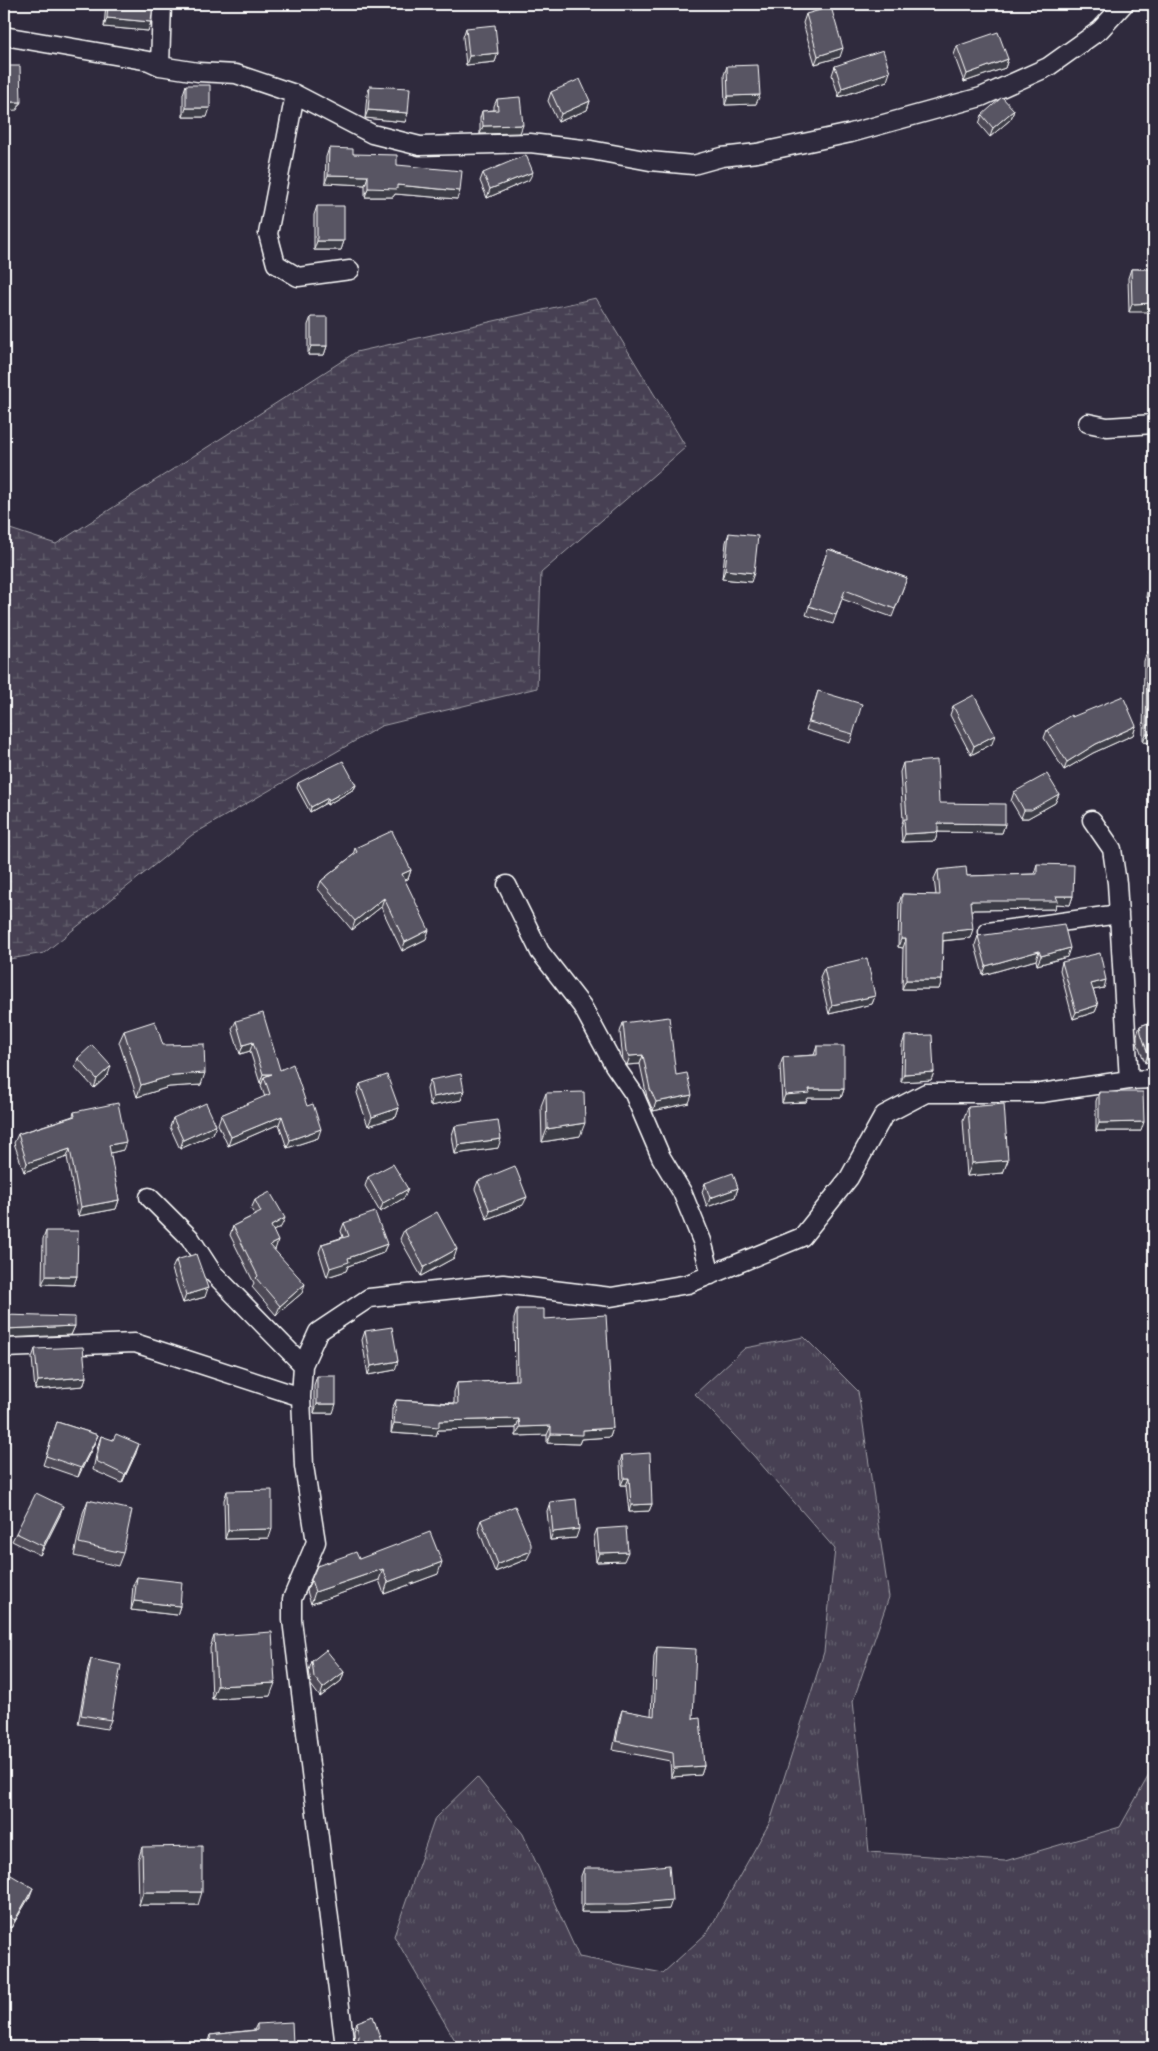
<svg xmlns="http://www.w3.org/2000/svg" width="1158" height="2051" viewBox="0 0 1158 2051" font-family="Caveat,sans-serif">
<style>
.grass{fill:url(#grass-tufts);stroke:#a2a0a8}
.wetland{fill:url(#wetland-marsh);stroke:#a2a0a8}
.lines{fill:none;stroke-linecap:round;stroke-linejoin:round}
.minor-casing{stroke:#fff;stroke-width:21}
.minor{stroke:#2f2a3d;stroke-width:18}
.wall{fill:#4d4956;stroke:#fff}
.shaded-wall{fill:#3e3c46;stroke:#fff}
.building{fill:#595564;stroke:#fff}
</style>
<defs>
<pattern id="grass-tufts" width="24" height="20" patternUnits="userSpaceOnUse" patternTransform="scale(1.25)"><rect width="24" height="20" fill="#464152"/><path d="M3 7l-1-3M5 7V3M7 7l1-3M15 17l-1-3M17 17v-4M19 17l1-3" fill="none" stroke="#625e6c"/></pattern>
<pattern id="wetland-marsh" width="20" height="14" patternUnits="userSpaceOnUse" patternTransform="scale(1.25)"><rect width="20" height="14" fill="#464152"/><path d="M1 5h8M5 5V1M11 12h8M15 12V8" fill="none" stroke="#625e6c"/></pattern>
</defs>
<rect width="100%" height="100%" fill="#2f2a3d"/>
<filter id="ink" filterUnits="userSpaceOnUse"><feTurbulence type="fractalNoise" baseFrequency=".02" numOctaves="2"/><feDisplacementMap in="SourceGraphic" scale="10" xChannelSelector="R" yChannelSelector="G"/><feConvolveMatrix kernelMatrix="1 2 1 2 8 2 1 2 1" color-interpolation-filters="sRGB"/></filter>
<g filter="url(#ink)">
<path class="grass" d="M804 1337 858 1391 889 1597 853 1701 869 1852 1005 1861 1120 1827 1154 1766V2047H459L394 1936 435 1818 477 1777 523 1834 579 1957 663 1973 708 1932 770 1822 824 1652 835 1549 753 1455 695 1394 745 1348Z"/>
<path class="wetland" d="M596 298 686 447 541 573 537 688 381 726 192 835 44 953 4 960V527L56 544 356 352Z"/>
<g class="lines">
<defs>
<path id="minor" d="M4 36 149 61 160 66 198 72 236 74 295 94 372 134 420 146 530 143 591 150 650 161 693 165 722 157 757 153 851 133 981 97 1048 67 1100 30 1124 4
M160 66 162 4
M295 94 268 234 276 264 298 277 350 270
M1088 423 1107 427 1154 424
M1092 820 1112 849 1117 883 1129 1080
M507 885 540 952 582 1006 614 1065 634 1094 661 1157 682 1192 702 1241 711 1275
M988 932 1119 914
M149 1197 190 1238 212 1272 303 1365
M4 1348 135 1343 301 1397
M345 2047 292 1620V1599L316 1542 304 1466 301 1397 303 1365 318 1332 369 1298 503 1284 611 1297 688 1284 802 1237 849 1178 884 1115 926 1093H1041L1129 1080 1154 1079"/>
</defs>
<use href="#minor" class="minor-casing"/>
<use href="#minor" class="minor"/>
</g>
<path class="wall" d="M106 4H153L151 22 148 31 104 27Z
M806 14 840 57 815 64 803 23Z
M466 28 498 53 495 62 466 65 463 37Z
M957 46 1008 59 1005 68 964 82 954 55Z
M727 66 756 104 725 105 724 75Z
M835 66 887 81 839 97 832 75Z
M186 85 207 117H183V94Z
M370 86 408 113 405 122 365 118 367 94Z
M551 92 590 101 587 110 558 122 548 101Z
M497 99 520 133 480 134V118L482 111 494 110V106Z
M1014 110 1011 119 990 137 979 124 982 115Z
M329 148 397 165 457 199 395 194 393 197H365V185L325 183 326 157Z
M483 173 529 180 487 198 480 181Z
M317 206 344 241 341 250H314V215Z
M1131 269H1154L1129 312 1128 278Z
M311 317 327 346 324 355H308V325Z
M729 533 751 582 722 579 726 542Z
M828 549 907 578 892 617 842 599 833 624 806 615Z
M1154 560V598L1146 597 1151 568Z
M1147 652 1154 653V743L1143 742 1144 661Z
M818 691 853 734 850 743 806 730Z
M953 706 992 744 971 755 950 715Z
M1072 717 1136 726 1133 735 1093 753 1064 770 1044 738 1047 730Z
M903 763 939 803 1005 824 1002 833 938 832 935 841 902 842 901 827 903 820 900 772Z
M298 783 356 785 354 789 327 805 326 803 310 812 297 788Z
M1014 792 1059 794 1055 803 1028 818H1021L1011 801Z
M355 848 411 870 408 879 405 880 426 939 402 951 381 907 352 930 318 889 321 881 353 855Z
M1037 864 1073 896 1070 905 1056 904 1055 909 971 910 970 938 943 941 942 980 939 989H902L903 948 898 947 899 903 902 894 936 895 934 879 938 870 967 876 1034 874Z
M1154 903V966H1151V912Z
M978 936 1067 957 1037 965 1036 960 983 975 975 945Z
M1062 962 1104 988 1093 990 1098 1005 1095 1012 1073 1019 1060 970Z
M824 968 875 996 872 1004 829 1014 820 977Z
M236 1021 280 1070 318 1138 287 1148 279 1124 228 1146 218 1124 221 1115 265 1097 261 1086 262 1083H260L250 1051 240 1054 232 1029Z
M1154 1021V1059L1145 1063 1137 1042V1035L1140 1026Z
M623 1023 676 1075 689 1103 653 1111 647 1097 640 1064 627 1065 623 1060 620 1032Z
M124 1031 163 1045 201 1085 169 1087 137 1097 119 1042Z
M905 1036 934 1072 931 1080 901 1082 902 1045Z
M817 1046 844 1089 841 1098H808L806 1102 782 1103 780 1066 783 1057 814 1055Z
M78 1058 108 1075 94 1088 75 1067Z
M430 1080 464 1091 461 1100 430 1106 427 1089Z
M360 1084 399 1108 396 1117 368 1126 357 1093Z
M1099 1092 1141 1131H1096V1101Z
M546 1093 580 1136 542 1142 541 1106Z
M968 1107 1008 1160 1003 1173 967 1176 963 1120Z
M74 1112 123 1150 110 1153 119 1200 116 1209 78 1216 67 1157 24 1172 14 1143 18 1134 73 1116Z
M173 1118 213 1134 180 1149 170 1127Z
M455 1126 498 1148 455 1154 452 1135Z
M368 1177 408 1189 404 1198 380 1212 365 1186Z
M478 1181 523 1205 487 1219 475 1189Z
M705 1183 738 1188 735 1197 707 1207 702 1192Z
M255 1200 281 1227 273 1231 275 1250H274L302 1293 276 1315 252 1287 254 1283 230 1235 233 1226 255 1215 251 1209Z
M344 1223 387 1244 383 1253 348 1266 346 1271 327 1277 319 1252 322 1244 343 1237 341 1231Z
M404 1230 454 1258 421 1276 400 1239Z
M46 1231 77 1276 74 1285 42 1284 43 1239Z
M176 1260 205 1297 183 1303 172 1269Z
M517 1309 544 1319 613 1428 610 1437 581 1439 579 1444 547 1443V1435L516 1436V1428L438 1430 436 1436 391 1433 392 1409 396 1400 454 1403V1392L457 1383 515 1380 514 1319Z
M5 1315 75 1326 71 1335 4 1338V1319Z
M365 1331 395 1370 368 1375 362 1340Z
M35 1349 86 1377 83 1386 35 1390 32 1358Z
M317 1376 333 1413H314V1385Z
M57 1422 98 1435 94 1444 78 1477 43 1465Z
M101 1436 136 1453 122 1483 93 1470 98 1445Z
M622 1455 652 1504 649 1511 629 1512 626 1485H621L620 1462Z
M227 1491 269 1538 225 1539 224 1500Z
M88 1500 123 1553 118 1566 74 1556 83 1513Z
M550 1502 576 1538 550 1540 547 1511Z
M60 1515 40 1555 12 1541 16 1533Z
M481 1520 527 1559 495 1572 478 1528Z
M597 1529 624 1561 596 1562 594 1537Z
M359 1559 438 1574 384 1594 379 1580 311 1604 307 1591 311 1580Z
M137 1577 180 1606 177 1615 131 1610 133 1585Z
M214 1636 270 1696 212 1699 210 1648Z
M657 1647 693 1719 704 1766 701 1775 671 1777 670 1761 613 1750 619 1719 622 1710 651 1716 654 1656Z
M91 1659 111 1720 107 1729 78 1724 88 1668Z
M312 1661 344 1672 341 1681 320 1697 311 1685 309 1670Z
M142 1847 198 1905H139L138 1860Z
M584 1868 669 1909 626 1912H581V1876Z
M4 1871 30 1896 11 1928 4 1924Z
M357 2022 383 2047H355V2045L354 2030Z
M257 2024 291 2047H207V2044L210 2035 254 2030Z"/>
<path class="shaded-wall" d="M107 18 151 22 148 31 104 27Z
M843 48 840 57 815 64 818 56Z
M498 53 495 62 466 65 469 56Z
M1008 59 1005 68 964 82 967 74Z
M890 72 887 81 839 97 842 88Z
M760 95 756 104 725 105 728 96Z
M590 101 587 110 558 122 561 114Z
M4 102H21L17 110 4 111Z
M186 108H210L207 117H183Z
M368 110 408 113 405 122 365 118Z
M1014 110 1011 119 990 137 993 128Z
M523 125 520 133 480 134 483 126Z
M533 172 529 180 487 198 490 189Z
M328 175 368 176 365 185 325 183Z
M397 185 460 191 457 199 395 194 393 197H365L368 188Z
M317 241H344L341 250H314Z
M1154 303V312H1129L1132 304Z
M311 346H327L324 355H308Z
M725 570 754 573 751 582 722 579Z
M1136 726 1133 735 1093 753 1064 770 1067 762 1096 744Z
M1146 734H1154V743L1143 742Z
M995 735 992 744 971 755 974 746Z
M356 785 354 789 327 805 329 800Z
M1059 794 1055 803 1028 818H1021L1024 810Z
M328 798 326 803 310 812 311 807Z
M938 823 1005 824 1002 833 935 832Z
M938 832 935 841 902 842 905 834Z
M411 870 408 879 399 883 402 874Z
M1056 896H1073L1070 905 1056 904 1055 909 967 910 970 901Z
M384 898 381 907 352 930 355 921Z
M973 929 970 938 940 941 943 932Z
M429 930 426 939 402 951 405 942Z
M901 939H906L903 948 898 947Z
M1070 948 1067 957 1037 965 1041 956Z
M1039 951 1036 960 983 975 986 966Z
M1154 957V966H1151Z
M906 980H942L939 989H902Z
M1106 980 1104 988 1088 991 1091 984Z
M875 996 872 1004 829 1014 832 1005Z
M1098 1005 1095 1012 1073 1019 1076 1012Z
M253 1042 250 1051 240 1054 243 1045Z
M1154 1052V1059L1145 1063 1148 1054Z
M643 1055 640 1064 627 1065 630 1056Z
M111 1066 108 1075 94 1088 97 1079Z
M934 1072 931 1080 901 1082 904 1074Z
M205 1073 201 1085 169 1087 137 1097 141 1085 174 1075Z
M263 1074H272L264 1077 262 1083H260Z
M809 1089H844L841 1098H808L806 1102 782 1103 785 1095Z
M464 1091 461 1100 430 1106 433 1097Z
M692 1095 689 1103 653 1111 656 1102Z
M399 1108 396 1117 368 1126 372 1117Z
M282 1116 279 1124 228 1146 231 1137Z
M1144 1122 1141 1131H1096L1099 1123Z
M585 1123 580 1136 542 1142 547 1129Z
M216 1125 213 1134 180 1149 183 1140Z
M321 1129 318 1138 287 1148 290 1140Z
M501 1139 498 1148 455 1154 458 1145Z
M126 1142 123 1150 106 1154 109 1145Z
M70 1149 67 1157 24 1172 27 1163Z
M1008 1160 1003 1173 967 1176 972 1163Z
M738 1188 735 1197 707 1207 710 1198Z
M408 1189 404 1198 380 1212 383 1203Z
M527 1197 523 1205 487 1219 490 1211Z
M119 1200 116 1209 78 1216 81 1207Z
M285 1218 281 1227 267 1234 271 1226Z
M278 1241 275 1250 267 1254 270 1245Z
M387 1244 383 1253 348 1266 346 1271 327 1277 330 1268 348 1258Z
M457 1249 454 1258 421 1276 424 1267Z
M46 1276H77L74 1285 42 1284Z
M305 1284 302 1293 276 1315 280 1306Z
M208 1288 205 1297 183 1303 186 1295Z
M75 1326 71 1335 4 1338V1333L5 1329Z
M398 1361 395 1370 368 1375 371 1366Z
M86 1377 83 1386 35 1390 38 1381Z
M317 1404H336L333 1413H314Z
M519 1419 516 1428 438 1430 436 1436 391 1433 394 1423 439 1421Z
M551 1426 547 1435 516 1436 520 1427Z
M613 1428 610 1437 581 1439 579 1444 547 1443 551 1434 583 1430Z
M98 1435 94 1444 78 1477 81 1468Z
M139 1444 136 1453 122 1483 125 1475Z
M624 1478H629L626 1485H621Z
M652 1504 649 1511 629 1512 631 1505Z
M63 1506 60 1515 40 1555 43 1546Z
M272 1529 269 1538 225 1539 228 1530Z
M579 1529 576 1538 550 1540 553 1532Z
M531 1551 527 1559 495 1572 498 1564Z
M628 1552 624 1561 596 1562 599 1553Z
M442 1562 438 1574 384 1594 388 1582Z
M383 1569 379 1580 311 1604 315 1592Z
M134 1601 180 1606 177 1615 131 1610Z
M344 1672 341 1681 320 1697 323 1688Z
M275 1683 270 1696 212 1699 217 1686Z
M704 1766 701 1775 671 1777 674 1768Z
M33 1888 30 1896 11 1928 15 1920Z
M143 1892H202L198 1905H139Z
M672 1900 669 1909 626 1912H581L584 1904Z
M293 2044 291 2047H244V2046Z
M362 2044 361 2047H355V2046Z"/>
<path class="building" d="M108 4H153L151 22 107 18Z
M831 7 843 48 818 56 806 14Z
M495 25 498 53 469 56 466 28Z
M998 32 1008 59 967 74 957 46Z
M883 50 890 72 842 88 835 66Z
M758 65 760 95 728 96 727 66Z
M4 66H20L21 102H4Z
M580 79 590 101 561 114 551 92Z
M186 85H210V108H186Z
M370 86 410 88 408 113 368 110Z
M520 97 523 125 483 126 482 111 498 110 497 99Z
M1002 97 1014 110 993 128 982 115Z
M329 148 353 149V154L397 155V165L462 171 460 191 397 185V189L368 188V176L328 175Z
M526 155 533 172 490 189 483 173Z
M317 206H344V241H317Z
M1131 269H1154V303L1132 304Z
M311 317H327V346H311Z
M729 533 758 536 754 573 725 570Z
M828 549 907 578 895 609 845 590 836 615 809 606Z
M1154 560V589H1150Z
M1147 652 1154 653V734H1146Z
M818 691 862 704 853 734 809 722Z
M974 695 995 735 974 746 953 706Z
M1123 696 1136 726 1096 744 1067 762 1047 730 1071 715 1072 717Z
M937 760 939 803 1005 804V824L938 823V832L905 834 904 819H907L903 763Z
M343 761 356 785 329 800 328 798 311 807 298 783Z
M1047 774 1059 794 1031 810H1024L1014 792Z
M392 831 411 870 402 874 429 930 405 942 384 898 355 921 321 881 357 852 355 848Z
M1037 864 1074 865 1073 896H1056L1058 901H970L973 929 943 932 942 980H906V939H901L902 894 940 895 938 870 966 867 967 876 1037 874Z
M1064 924 1070 948 1041 956 1039 951 986 966 978 936Z
M1100 953 1106 980 1091 984 1098 1005 1076 1012 1062 962Z
M867 958 875 996 832 1005 824 968Z
M263 1013 280 1070 293 1064 307 1106 313 1104 321 1129 290 1140 282 1116 231 1137 221 1115 270 1094 264 1077 272 1074H263L253 1042 243 1045 236 1021Z
M669 1017 676 1075 687 1073 692 1095 656 1102 650 1089 643 1055 630 1056 626 1051 623 1023Z
M155 1021 163 1045 204 1044 205 1073 174 1075 141 1085 124 1031Z
M1154 1021V1052L1148 1054 1141 1033 1140 1026Z
M932 1035 934 1072 904 1074 905 1036Z
M92 1045 111 1066 97 1079 78 1058Z
M817 1046H844V1089H809L810 1093 785 1095 783 1057 817 1055Z
M461 1074 464 1091 433 1097 430 1080Z
M387 1075 399 1108 372 1117 360 1084Z
M584 1092 585 1123 547 1129 546 1093Z
M1099 1092H1143L1144 1122 1099 1123Z
M118 1103 126 1142 109 1145 119 1200 81 1207 70 1149 27 1163 18 1134 75 1116 74 1112Z
M206 1103 216 1125 183 1140 173 1118Z
M1004 1104 1008 1160 972 1163 968 1107Z
M498 1120 501 1139 458 1145 455 1126Z
M393 1164 408 1189 383 1203 368 1177Z
M515 1166 527 1197 490 1211 478 1181Z
M733 1173 738 1188 710 1198 705 1183Z
M270 1192 285 1218 271 1226 278 1241 270 1245 305 1284 280 1306 256 1278 258 1276 233 1226 261 1212 255 1200Z
M375 1212 387 1244 348 1258 349 1262 330 1268 322 1244 349 1236 344 1223Z
M437 1212 457 1249 424 1267 404 1230Z
M46 1231H78L77 1276H46Z
M196 1254 208 1288 186 1295 176 1260Z
M517 1309H544V1319L606 1315 613 1428 583 1430V1435L551 1434V1426L520 1427 519 1419 439 1421V1427L394 1423 396 1400 458 1404 457 1383 518 1380Z
M5 1315 75 1317V1326L5 1329Z
M392 1327 398 1361 371 1366 365 1331Z
M83 1347 86 1377 38 1381 35 1349Z
M317 1376H336V1404H317Z
M57 1422 98 1435 81 1468 46 1456Z
M116 1434 139 1444 125 1475 96 1461 101 1436 113 1440Z
M650 1453 652 1504 631 1505 629 1478H624L622 1455Z
M272 1490V1529L228 1530 227 1491Z
M36 1493 63 1506 43 1546 16 1533Z
M576 1499 579 1529 553 1532 550 1502Z
M88 1500 132 1510 123 1553 79 1543Z
M515 1506 531 1544V1551L498 1564 481 1520Z
M626 1527 628 1552 599 1553 597 1529Z
M430 1532 442 1562 388 1582 383 1569 315 1592 311 1580 317 1566 356 1552 359 1559Z
M137 1577 182 1582 180 1606 134 1601Z
M272 1632 275 1683 217 1686 214 1636Z
M657 1647 696 1649 693 1719 700 1718 704 1766 674 1768 673 1753 616 1741 622 1710 654 1716Z
M326 1650 344 1672 323 1688 314 1677 312 1661Z
M91 1659 121 1665 111 1720 81 1715Z
M202 1846V1892H143L142 1847Z
M669 1865 672 1900 629 1904H584V1868H638Z
M4 1871 33 1888 15 1920 4 1914Z
M4 1995H8L10 2047H4Z
M373 2016 383 2047H362V2044L355 2046 359 2037 357 2022Z
M292 2022 293 2044 244 2046V2047H211L210 2035 257 2030V2024Z
M178 2040 179 2047H78V2043Z"/>
</g>
<rect width="1158" height="2051" fill="none" stroke="#2f2a3d" stroke-width="20"/>
<rect x="10" y="10" width="1138" height="2031" fill="none" stroke="#fff" stroke-width="2" filter="url(#ink)"/>
</svg>
